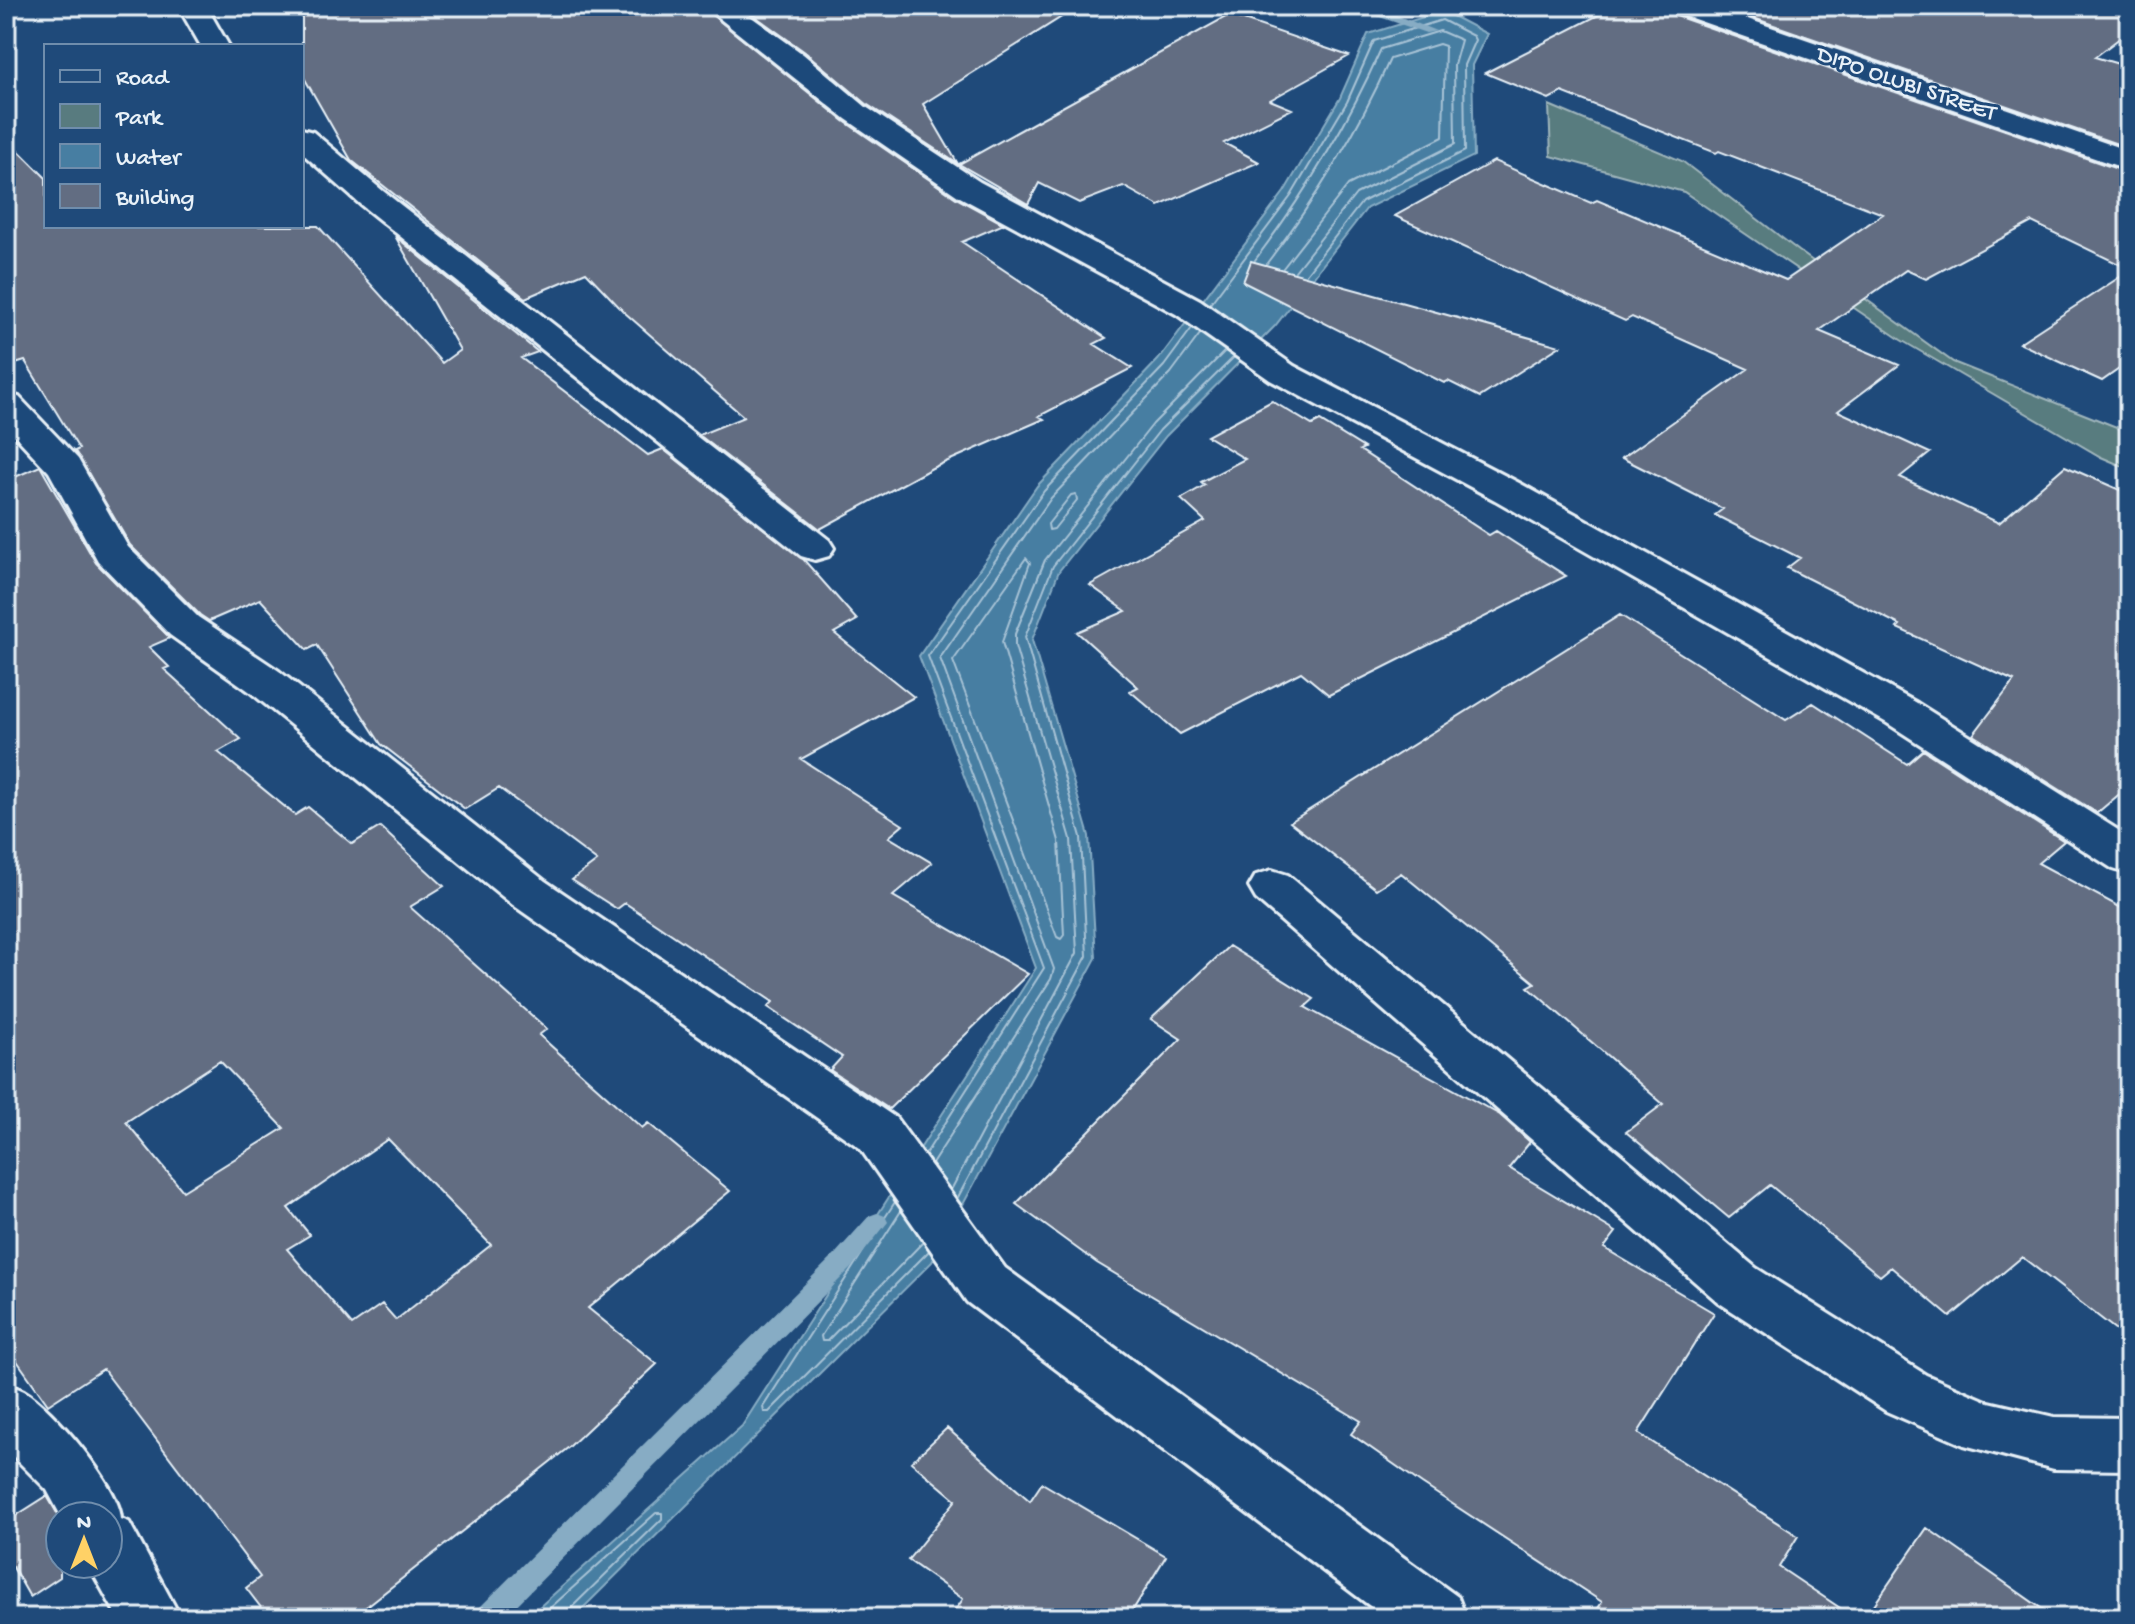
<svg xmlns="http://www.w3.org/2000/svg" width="2135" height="1624" viewBox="0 0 2135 1624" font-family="'Gochi Hand',sans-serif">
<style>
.green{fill:#587b7f;stroke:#a0b6bc;stroke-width:2}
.water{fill:#477ea2;stroke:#87acc4;stroke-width:2}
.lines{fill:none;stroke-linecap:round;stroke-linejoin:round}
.shore{stroke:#a8c3d6;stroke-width:2}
.stream{fill:#87acc4;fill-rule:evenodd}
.building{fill:#626d82;stroke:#e8f1f8;stroke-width:2;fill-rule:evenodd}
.minor-casing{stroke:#e8f1f8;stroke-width:6}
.minor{fill:#1f4a7a;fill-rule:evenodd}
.labels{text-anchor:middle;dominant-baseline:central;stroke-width:6;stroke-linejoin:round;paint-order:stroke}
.far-street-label{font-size:24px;fill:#e8f1f8;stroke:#1f4a7a}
</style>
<rect width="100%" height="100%" fill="#1f4a7a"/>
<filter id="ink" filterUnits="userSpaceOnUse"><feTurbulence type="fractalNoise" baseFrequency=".0125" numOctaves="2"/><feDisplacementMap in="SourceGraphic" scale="16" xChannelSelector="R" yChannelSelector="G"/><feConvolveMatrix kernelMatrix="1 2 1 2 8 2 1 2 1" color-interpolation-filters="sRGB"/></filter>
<g filter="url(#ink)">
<path class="green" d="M1549 105 1682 161 1799 251 1953 362 2129 432V469L2101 457 1901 340 1684 192 1551 156Z"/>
<path class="water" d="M1443 11 1487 34 1472 65 1474 156 1367 208 1275 326 1166 436 1059 571 1032 640 1089 836 1096 958 932 1262 573 1618H527L742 1426 1036 968 919 656 1037 486 1158 360 1284 192 1340 98 1368 34Z"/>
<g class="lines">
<path class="shore" d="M1255 260C1305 194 1347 125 1381 49L1440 31 1461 40 1454 65 1455 144 1356 194 1295 271
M1267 263C1316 199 1357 133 1390 59L1439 44 1445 46 1443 137 1348 185 1283 268
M1210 304 1291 196 1347 102 1374 41 1442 20 1473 36 1475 40 1464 65 1465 151 1362 202 1306 274
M1076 494 1077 500 1054 529 1049 530 1048 524 1071 495Z
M1026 558 1030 563 1002 642 1059 841 1064 935 1061 939 1057 937 953 661Z
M925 1155 1044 968 928 656 1044 491 1164 366 1192 328
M932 1164 1051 979 1054 969 940 658 1051 498 1171 373 1200 334
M951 1190 1077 953 1071 839 1015 646V634L1045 560 1153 424 1225 351
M957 1199 1087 956 1081 837 1025 637 1053 566 1160 430 1234 357
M895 1202 763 1407 764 1412H769L929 1251
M901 1211 821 1336 822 1341H827L923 1242
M539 1618 656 1513H662V1519L570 1609 568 1618"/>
<path class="stream" d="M1348 6 1381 9 1436 31 1426 33Z
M877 1213 885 1216 888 1222 851 1268 504 1618H475L478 1609 835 1254 869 1216Z"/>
</g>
<path class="building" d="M302 6H701L844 121 956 198 1004 224 962 242 1106 338 1094 344 1132 368 1039 416 1044 419 932 468 820 529 699 435 744 417 624 312 586 272 525 298 351 160 302 74Z
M741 6H1079L923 104 958 164 868 105 805 52Z
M1616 6H1667L1673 15 2129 173V269L2032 222 1926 279 1906 270 1819 331 1899 365 1838 411 1930 453 1900 477 1999 523 2065 466 2129 494V786L2097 813 1973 735 2014 681 1897 628 1900 625 1787 568 1800 558 1715 515 1723 509 1622 458 1748 369 1632 317 1625 321 1395 216 1494 161 1591 203 1597 200 1786 280 1883 214 1719 151 1716 153 1562 92 1549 99 1485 73Z
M1719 6H2129V31L2095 57 2129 67V148Z
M1229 15 1349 56 1270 100 1292 109 1224 143 1259 162 1159 206 1123 186 1079 203 1039 183 1028 204 959 164Z
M6 138 46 178V226H318L442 363 460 350 395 236 538 352 521 358 648 455 663 449 804 560 857 620 834 633 914 697 801 759 903 825 889 837 932 863 893 896 1028 974 889 1109 830 1070 842 1057 768 1007 773 1002 625 903 617 909 572 880 597 861 499 788 465 809 381 744 317 645 307 650 260 599 209 621 200 615 130 545 75 451 79 449 25 361 6 367Z
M1251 261 1560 346 1480 397 1448 381 1444 383 1243 282Z
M2129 271V362L2102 381 2019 343Z
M1272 401 1312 425 1320 421 1364 448 1360 450 1489 535 1496 531 1566 576 1329 695 1301 672 1180 734 1130 691 1138 687 1077 632 1126 611 1090 585 1205 521 1181 499 1205 485 1201 482 1245 459 1207 436Z
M40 466 96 563 170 638 149 647 169 667 164 669 241 739 218 752 295 815 308 807 352 844 380 827 444 886 410 907 547 1029 539 1035 642 1128 648 1123 730 1191 588 1308 657 1364 569 1447 352 1618H269L246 1588 260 1577 103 1369 48 1405 6 1345V481ZM220 1061 284 1128 183 1191 126 1122ZM388 1139 491 1245 396 1320 382 1304 352 1325 287 1249 310 1235 288 1208Z
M1620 615 1786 720 1813 703 1907 764 1923 750 2064 841 2038 863 2129 912V1340L2022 1257 1950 1317 1891 1267 1880 1276 1770 1185 1729 1218 1626 1132 1663 1104 1528 987 1535 983 1401 873 1376 889 1290 822Z
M1229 946 1314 999 1305 1007 1500 1115 1530 1142 1509 1168 1616 1232 1604 1248 1714 1313 1638 1433 1798 1536 1779 1567 1855 1618H1592L1602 1602 1422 1484 1351 1434 1361 1421 1097 1263 1016 1204 1181 1039 1151 1019Z
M947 1428 1030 1501 1042 1483 1166 1556 1128 1618H950L963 1599 908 1560 956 1500 911 1462Z
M47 1496 60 1518V1577L30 1597 6 1555V1522Z
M1927 1528 2055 1618H1865Z"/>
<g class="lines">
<defs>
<path id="minor" d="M178 6H206L229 46H201Z
M704 6H736L803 54 866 107 980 182 1200 300 1294 366 1521 484 1917 703 2129 837V874L2113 869 1887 723 1495 500 1270 380 1176 314 958 196 846 119Z
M1670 6H1710L2129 151V170L1674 12Z
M302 129 313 132 383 191 829 540 834 548 829 556 815 560 801 556 361 205 302 153Z
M6 394 19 397 78 459 128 547 198 617 279 671 545 881 896 1118 1005 1268 1458 1597 1466 1618H1386L967 1302 860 1148 513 905 249 691 170 635 98 561 49 472 6 426Z
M1272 870 1288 875 1756 1268 1926 1375 1989 1402 2054 1417 2129 1418V1470L2054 1469 1964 1445 1886 1411 1718 1302 1256 899 1249 887 1256 875Z
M6 1384C12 1386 18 1388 24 1391 51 1406 121 1488 121 1519L129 1522 181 1618H118L88 1564H108V1516H61L47 1490 6 1449Z"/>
</defs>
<use href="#minor" class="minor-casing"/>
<use href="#minor" class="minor"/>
</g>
</g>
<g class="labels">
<g class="far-street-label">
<text transform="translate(1906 85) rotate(19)">DIPO OLUBI STREET</text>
</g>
</g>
<rect width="2135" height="1624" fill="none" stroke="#1f4a7a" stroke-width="32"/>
<rect x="16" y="16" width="2103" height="1592" fill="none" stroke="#e8f1f8" stroke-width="3" filter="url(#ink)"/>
<rect x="44" y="44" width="260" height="184" fill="#1f4a7a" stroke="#6f8dac" stroke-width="2"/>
<rect x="60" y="70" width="40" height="12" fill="#1f4a7a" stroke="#6f8dac" stroke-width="2"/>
<text x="116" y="84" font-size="24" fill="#e8f1f8">Road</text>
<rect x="60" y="104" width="40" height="24" fill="#587b7f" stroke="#6f8dac" stroke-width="2"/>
<text x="116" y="124" font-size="24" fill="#e8f1f8">Park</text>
<rect x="60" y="144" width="40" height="24" fill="#477ea2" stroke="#6f8dac" stroke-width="2"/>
<text x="116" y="164" font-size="24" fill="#e8f1f8">Water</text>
<rect x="60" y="184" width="40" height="24" fill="#626d82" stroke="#6f8dac" stroke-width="2"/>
<text x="116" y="204" font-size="24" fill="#e8f1f8">Building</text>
<g transform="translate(84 1540)"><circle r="38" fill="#1f4a7a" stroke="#6f8dac" stroke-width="2"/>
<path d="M0-6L14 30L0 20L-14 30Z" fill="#ffd166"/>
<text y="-12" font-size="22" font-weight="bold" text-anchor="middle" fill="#e8f1f8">N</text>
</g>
</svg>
